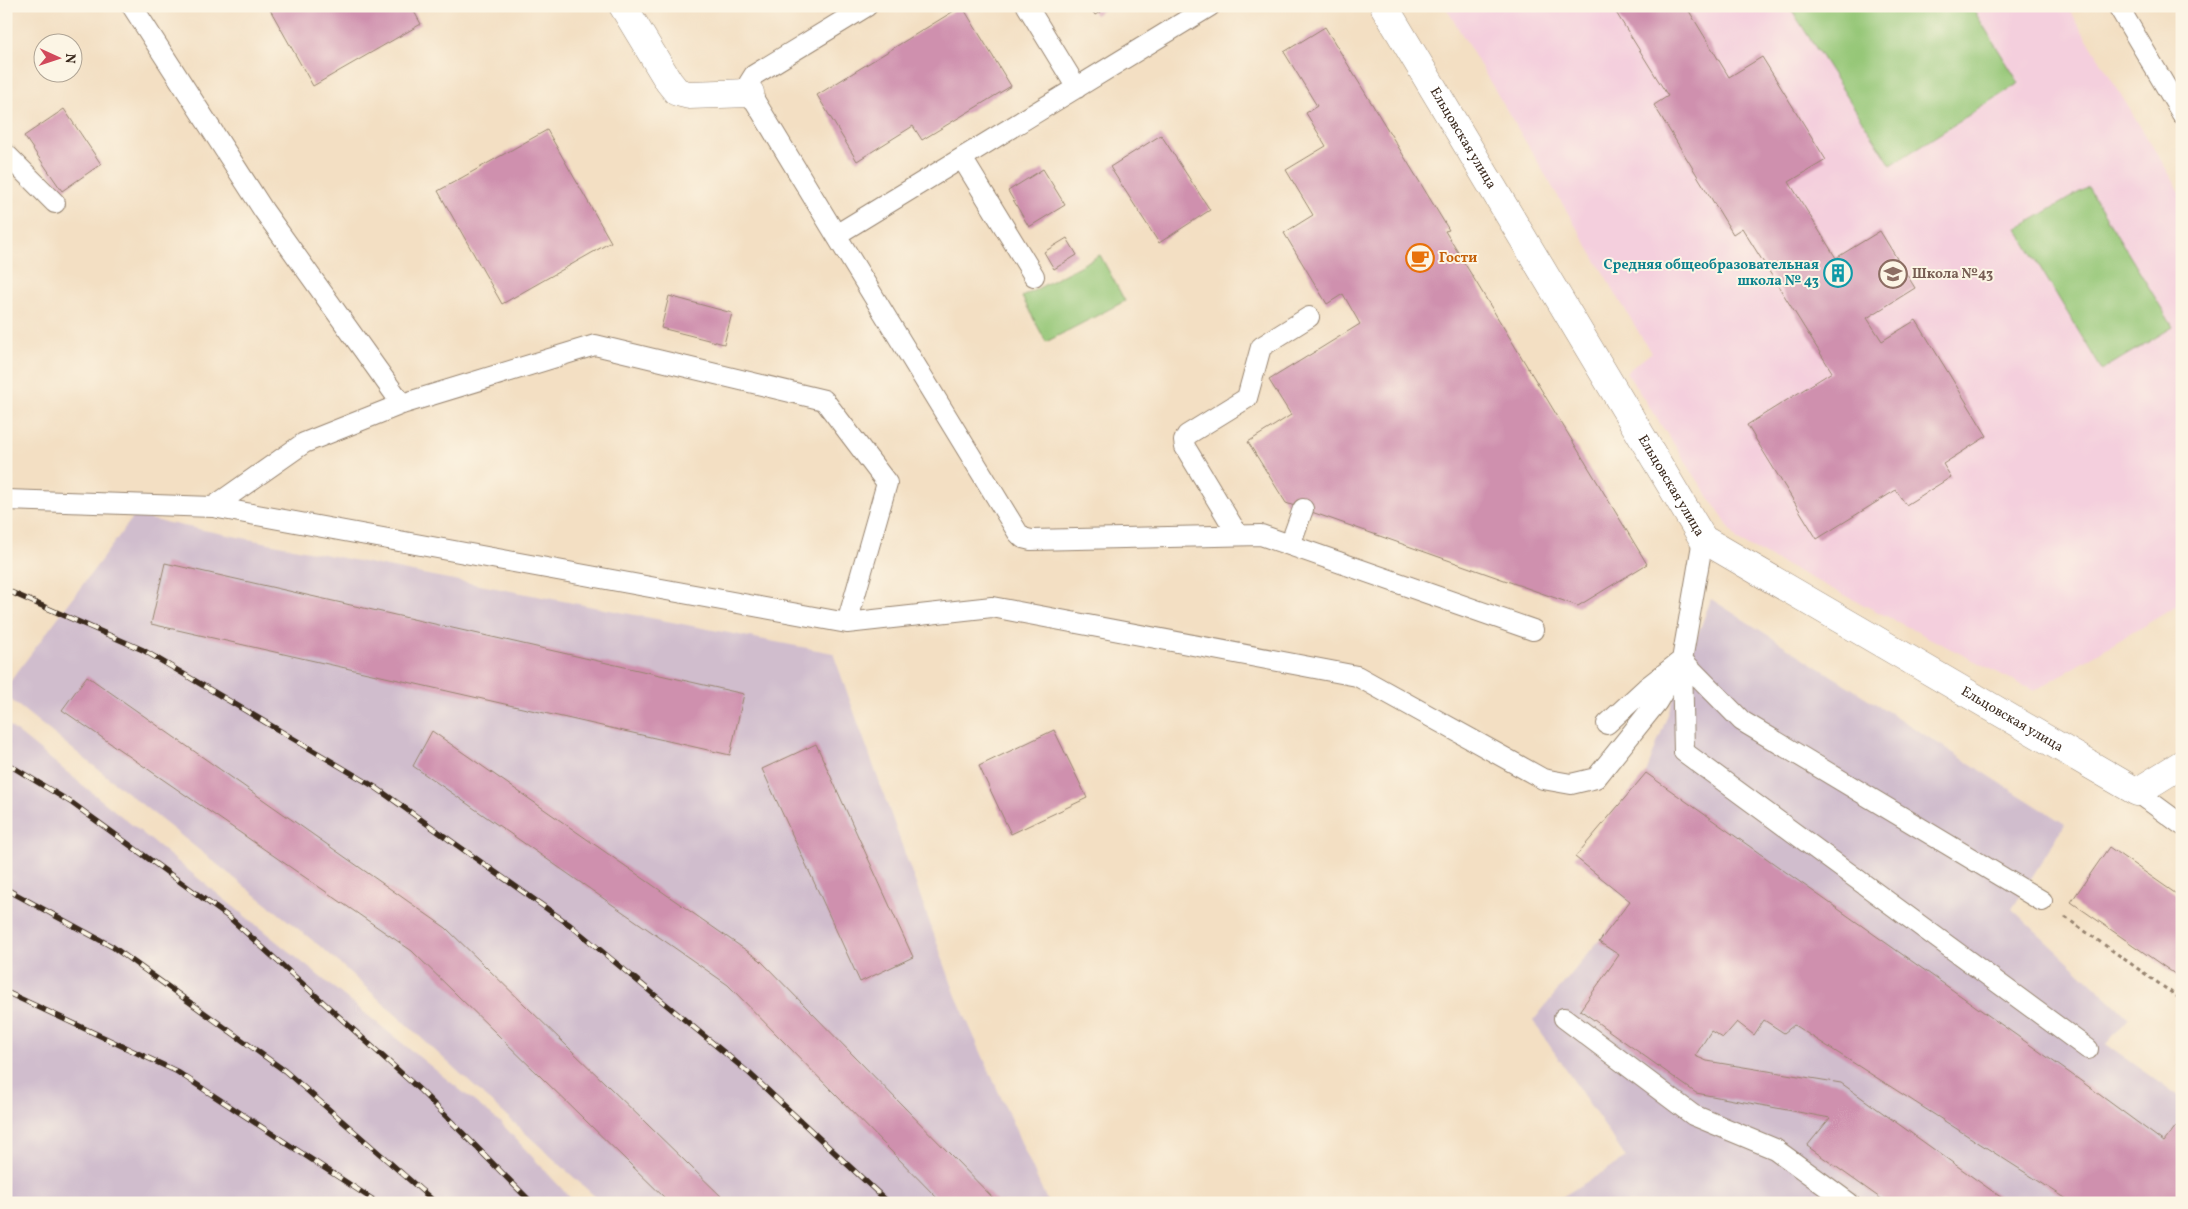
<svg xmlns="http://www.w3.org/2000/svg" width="2188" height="1209" viewBox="0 0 2188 1209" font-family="Vollkorn,serif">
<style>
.built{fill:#f4cfdd}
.industrial{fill:#d0bdcd}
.green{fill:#96c778;stroke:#68784b}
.building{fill:#cf90ae}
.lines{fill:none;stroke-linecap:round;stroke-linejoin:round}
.lane-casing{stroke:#978470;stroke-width:22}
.street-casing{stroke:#978470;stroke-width:29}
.path{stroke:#978470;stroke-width:3;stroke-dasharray:4 4;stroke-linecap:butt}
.lane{stroke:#fff;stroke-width:20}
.street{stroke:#fff;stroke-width:28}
.rail-casing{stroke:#3b2a1e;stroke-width:5.5}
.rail{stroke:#fcf5e5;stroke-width:4;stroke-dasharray:11;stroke-linecap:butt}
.labels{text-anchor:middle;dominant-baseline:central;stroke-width:4;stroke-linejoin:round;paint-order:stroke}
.street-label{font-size:14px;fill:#3b2a1e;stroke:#fcf5e5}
.food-label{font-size:14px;font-weight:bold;fill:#c56008;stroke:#fcf5e5;text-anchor:start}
.culture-label{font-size:14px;font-weight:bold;fill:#0d838f;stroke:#fcf5e5;text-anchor:end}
.education-label{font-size:14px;font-weight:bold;fill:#785e54;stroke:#fcf5e5;text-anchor:start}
</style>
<rect width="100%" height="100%" fill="#fcf5e5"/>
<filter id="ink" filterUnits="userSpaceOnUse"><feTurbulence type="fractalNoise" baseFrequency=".02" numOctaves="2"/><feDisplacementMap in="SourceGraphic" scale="10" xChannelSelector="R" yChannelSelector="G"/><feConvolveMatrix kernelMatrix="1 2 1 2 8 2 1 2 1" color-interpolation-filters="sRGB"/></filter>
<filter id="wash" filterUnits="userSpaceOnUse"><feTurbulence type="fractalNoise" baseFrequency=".0096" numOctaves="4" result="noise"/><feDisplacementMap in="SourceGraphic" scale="20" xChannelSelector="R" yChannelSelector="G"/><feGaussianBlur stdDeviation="1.12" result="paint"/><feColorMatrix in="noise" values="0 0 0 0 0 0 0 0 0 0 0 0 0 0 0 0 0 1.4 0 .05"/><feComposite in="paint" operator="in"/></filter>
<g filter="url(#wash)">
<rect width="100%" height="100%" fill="#f3dfc3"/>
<path class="built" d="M1445 6H2067L2182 195V603L2034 691 1738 541 1626 372 1651 353Z"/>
<path class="industrial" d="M134 516 412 572 833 653 956 996 1048 1203H602L326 951 6 696V687Z
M1711 599 2065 824 2012 909 2129 1018 2106 1044 2182 1098V1203H1552L1626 1158 1533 1021 1630 902 1575 857 1646 773Z
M6 723 501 1123 575 1203H6Z"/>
<path class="green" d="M1789 6H1971L2019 83 1891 165Z
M2088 187 2173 327 2102 370 2017 229Z
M1100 255 1125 301 1046 342 1022 297Z"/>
<g id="blocks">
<path class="building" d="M268 6H411L421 24 313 86Z
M962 6 1011 86 922 140 913 126 857 161 817 95Z
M1089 6H1110L1095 15Z
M1612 6H1686L1729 77 1762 57 1826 160 1789 182 1836 258 1880 231 1915 288 1867 318 1882 341 1916 320 1987 436 1943 464 1951 477 1906 505 1896 490 1817 539 1747 425 1832 372 1742 228 1733 234 1654 105 1668 96Z
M1325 27 1449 230 1445 231 1647 564 1578 606 1286 503 1248 442 1291 415 1269 380 1360 324 1343 294 1327 304 1284 233 1313 215 1286 170 1326 146 1306 113 1317 106 1284 52Z
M64 109 101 164 62 191 24 136Z
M547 130 611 242 502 304 438 191Z
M1161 135 1210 210 1159 243 1110 167Z
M1043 169 1065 205 1029 227 1008 191Z
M1067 238 1077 255 1054 269 1044 252Z
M669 296 732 313 724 344 661 328Z
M165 563 744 694 730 755 151 624Z
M87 676 446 928 728 1203H670L412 951 62 710Z
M1054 730 1087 798 1011 834 979 766Z
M432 731 760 960 998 1203H942L728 985 413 766Z
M816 744 913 957 860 982 762 769Z
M1646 773 2081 1081 2164 1142 2176 1126 2182 1131V1203H2073L1794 1025 1784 1033 1764 1020 1754 1035 1737 1022 1723 1038 1711 1031 1695 1056 1707 1061 1841 1083 2009 1203H1887L1807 1146 1830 1118 1696 1093 1580 1010 1619 955 1599 942 1630 901 1575 857Z
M2109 847 2182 898V979L2071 902Z"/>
</g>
</g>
<g filter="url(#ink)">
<use href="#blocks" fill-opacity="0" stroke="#978470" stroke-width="1"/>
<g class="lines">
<defs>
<path id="lane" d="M132 6 264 211 402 404
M1027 6 1077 88
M1210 6 836 235 1018 533 1023 538 1031 540 1261 535 1533 630
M2118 6 2182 114
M6 154 55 203
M962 158 1034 276
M836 235 750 93 749 83 754 75 867 6
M6 500 213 507
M1238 535 1185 447 1184 441 1187 435 1247 398 1261 347 1309 317
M1290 545 1303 509
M847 623 213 507 304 443 402 404 595 345 824 400 887 483 847 623 992 607 1357 676 1543 779 1571 784 1596 778 1657 702 1682 660
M1682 660 1684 752 2088 1049
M1682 660 1742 721 2042 901
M1607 724 1646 688 1682 660 1703 539
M2137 792 2182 825
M1564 1018 1693 1115 1775 1149 1849 1203"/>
<g id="street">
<path d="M623 6 669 82 677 92 689 95 750 93"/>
<path id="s1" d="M1384 6 1703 539 2137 792 2182 764"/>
</g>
</defs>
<use href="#lane" class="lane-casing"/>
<use href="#street" class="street-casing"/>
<path class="path" d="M2065 917 2182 1000"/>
<use href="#lane" class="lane"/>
<use href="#street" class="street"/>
<defs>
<path id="rail" d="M6 590 143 650 375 787 570 925 749 1073 889 1203
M6 763 72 803 230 918 421 1091 532 1203
M6 889 113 947 285 1071 436 1203
M6 992 176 1071 372 1199"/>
</defs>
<use href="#rail" class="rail-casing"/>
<use href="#rail" class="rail"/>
</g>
</g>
<defs>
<symbol id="cafe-ring" viewBox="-11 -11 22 22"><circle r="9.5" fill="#fcf5e5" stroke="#e8710a" stroke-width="1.5"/><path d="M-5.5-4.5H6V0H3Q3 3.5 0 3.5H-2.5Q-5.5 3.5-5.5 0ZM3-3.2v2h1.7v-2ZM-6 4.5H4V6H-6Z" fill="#e8710a"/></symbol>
<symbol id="building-ring" viewBox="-11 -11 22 22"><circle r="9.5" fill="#fcf5e5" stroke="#0f9aa8" stroke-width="1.5"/><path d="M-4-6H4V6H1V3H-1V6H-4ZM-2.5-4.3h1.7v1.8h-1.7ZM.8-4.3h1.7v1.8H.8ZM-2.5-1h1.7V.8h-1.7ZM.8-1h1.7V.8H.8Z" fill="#0f9aa8"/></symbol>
<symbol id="school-ring" viewBox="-11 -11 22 22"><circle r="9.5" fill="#fcf5e5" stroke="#8d6e63" stroke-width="1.5"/><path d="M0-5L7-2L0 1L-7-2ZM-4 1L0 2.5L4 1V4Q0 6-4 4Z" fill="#8d6e63"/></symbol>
</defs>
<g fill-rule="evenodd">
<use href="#cafe-ring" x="1404" y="242" width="32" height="32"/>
<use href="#building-ring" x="1822" y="257" width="32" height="32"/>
<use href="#school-ring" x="1877" y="258" width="32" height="32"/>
</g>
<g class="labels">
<g class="street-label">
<text stroke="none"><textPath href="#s1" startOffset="154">Ельцовская улица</textPath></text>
<text stroke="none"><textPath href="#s1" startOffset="559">Ельцовская улица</textPath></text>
<text stroke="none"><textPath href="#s1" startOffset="979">Ельцовская улица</textPath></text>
</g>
<g class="food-label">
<text x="1439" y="258">Гости</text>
</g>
<g class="culture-label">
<text x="1819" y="265">Средняя общеобразовательная<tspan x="1819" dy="16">школа № 43</tspan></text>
</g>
<g class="education-label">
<text x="1912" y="274">Школа №43</text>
</g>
</g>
<rect width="2188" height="1209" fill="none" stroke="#fcf5e5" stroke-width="25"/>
<g transform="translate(58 58) rotate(93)"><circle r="24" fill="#fcf5e5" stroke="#afa495"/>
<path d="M0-4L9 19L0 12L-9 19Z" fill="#d1495b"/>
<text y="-8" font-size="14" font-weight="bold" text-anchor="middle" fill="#3b2a1e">N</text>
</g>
</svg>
